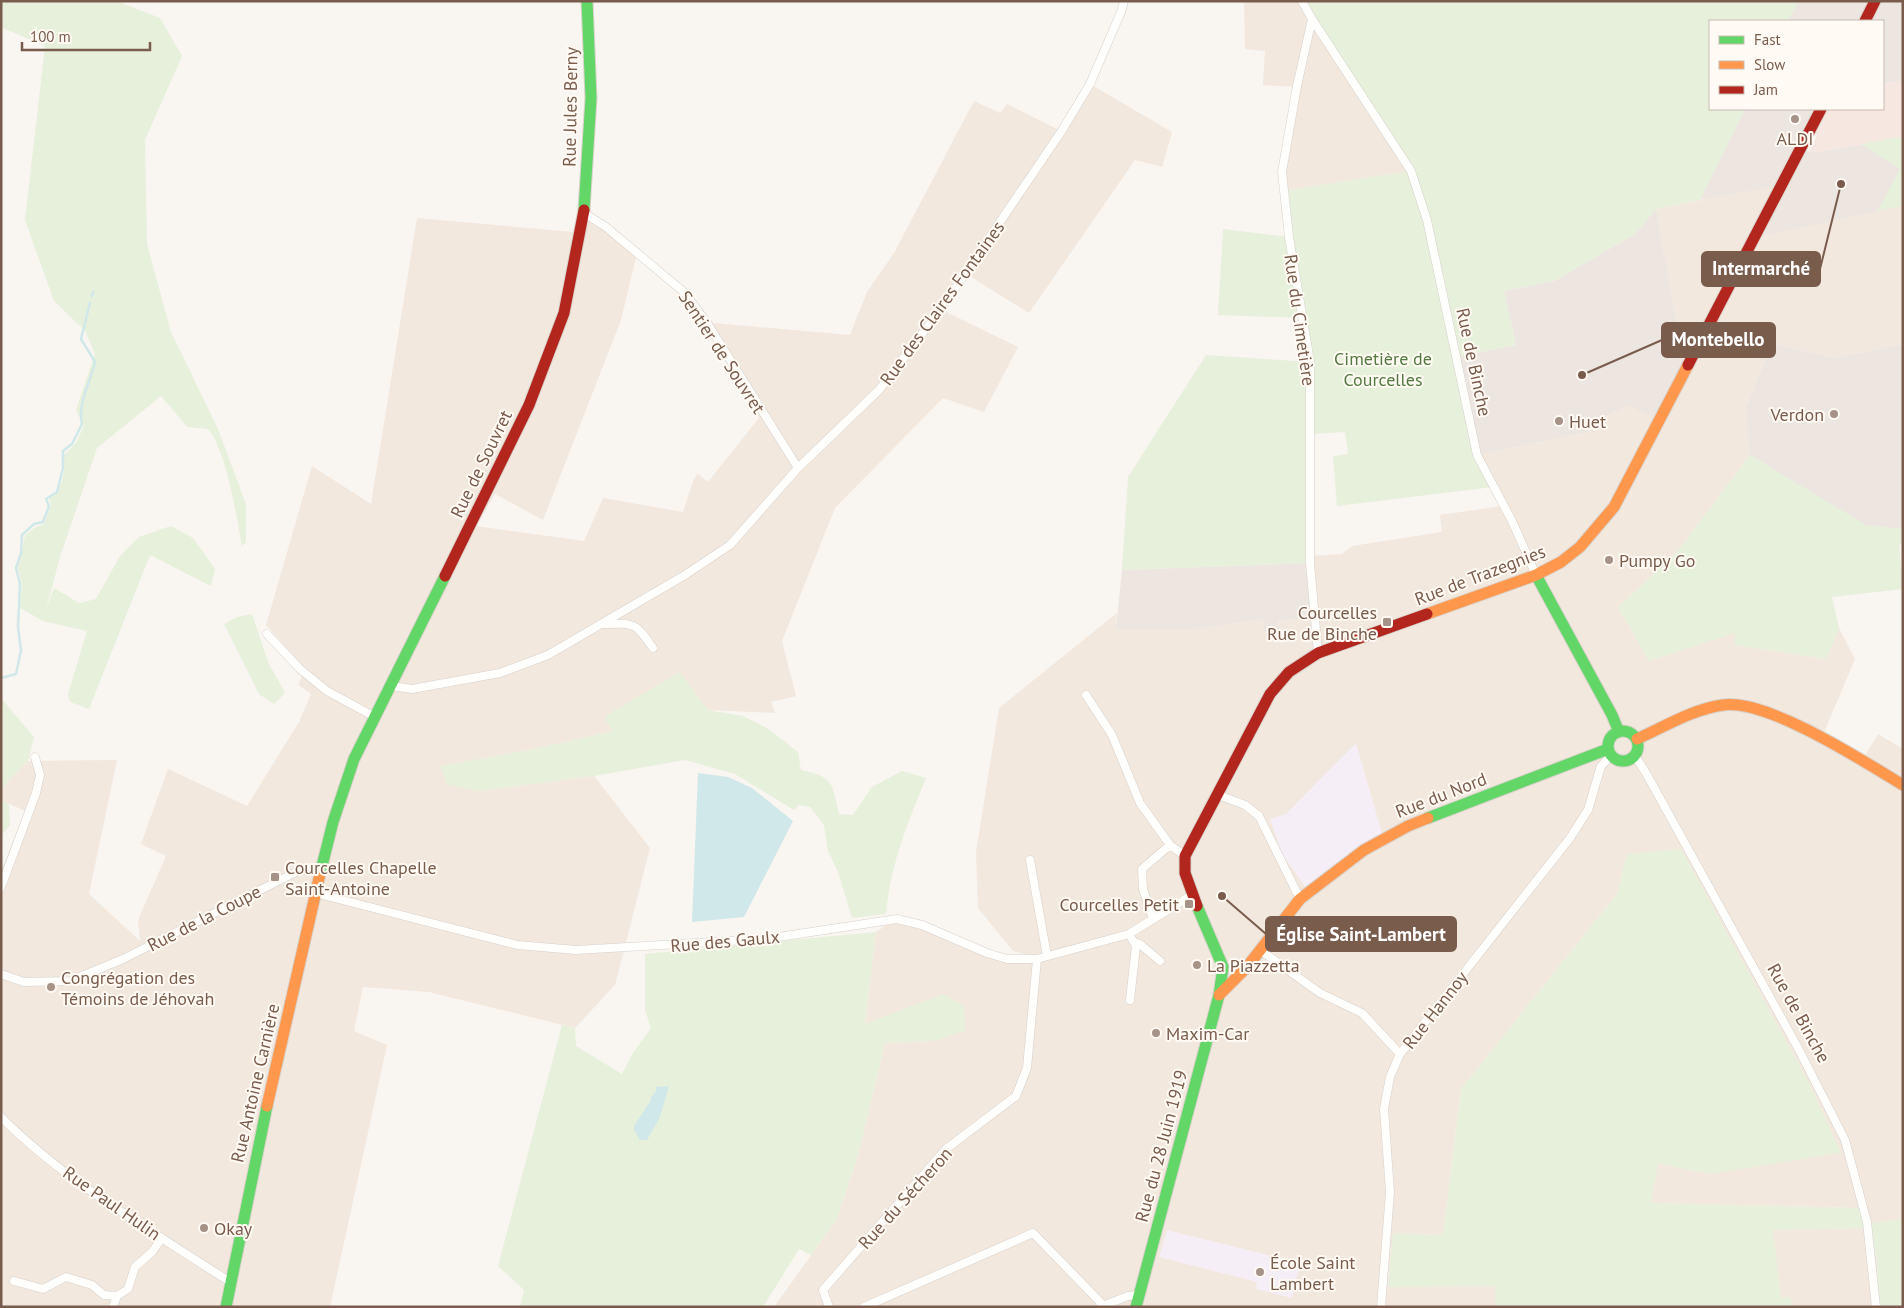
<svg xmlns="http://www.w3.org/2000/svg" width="1904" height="1308" viewBox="0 0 1904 1308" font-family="'PT Sans',sans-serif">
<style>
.residential{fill:#f2e8de}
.commercial{fill:#f6e8e1}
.industrial{fill:#ede5e0}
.education{fill:#f6eef6}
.green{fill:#e7f0db}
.water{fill:#d0e8ea}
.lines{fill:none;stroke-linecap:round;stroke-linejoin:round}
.stream{stroke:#d0e8ea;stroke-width:2.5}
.street-casing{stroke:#d7d1cb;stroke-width:9}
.fast-casing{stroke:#d9d2cb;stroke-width:13}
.slow-casing{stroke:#d9d2cb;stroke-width:13}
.jam-casing{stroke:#d9d2cb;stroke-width:13}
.street{stroke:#fefefd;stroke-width:8}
.fast{stroke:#63d668;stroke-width:11}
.slow{stroke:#ff974d;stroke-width:11}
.jam{stroke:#b3261e;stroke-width:11}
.poi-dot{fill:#a69286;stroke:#fffaf3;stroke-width:2}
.labels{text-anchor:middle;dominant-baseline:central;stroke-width:4;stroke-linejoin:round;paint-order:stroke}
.street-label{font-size:18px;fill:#7a5c4d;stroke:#fffaf3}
.poi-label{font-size:18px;fill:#7a5c4d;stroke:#fffaf3;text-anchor:start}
.park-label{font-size:18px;fill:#537a41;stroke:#fffaf3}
.leader{fill:none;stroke:#7a5c4d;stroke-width:2}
.callout-dot{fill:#7a5c4d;stroke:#fffaf3;stroke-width:2}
.callout{fill:#7a5c4d;stroke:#7a5c4d;stroke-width:2}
.callout-label{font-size:19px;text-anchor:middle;font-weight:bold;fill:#fff}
</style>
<rect width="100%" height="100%" fill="#f9f5f0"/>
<path class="residential" d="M1221 1H1302L1411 171 1283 191 1282 172 1297 87 1263 85 1265 51 1245 49 1244 2Z
M1090 84 1172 132 1162 167 1135 160 1029 313 966 274 942 310 1018 347 984 412 943 398 835 508 782 641 796 696 771 702 775 713 708 710 605 717 613 731 529 750 441 766 480 791 594 776 650 848 615 985 575 1028 429 992 363 987 354 1031 387 1045 330 1307H1V872L25 811 1 800V789L28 761 117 760 89 894 140 941 138 920 166 856 141 844 168 769 247 806 299 722 311 694 298 685 305 669 266 625 312 466 371 504 417 218 585 233 589 212 638 249 621 320 543 520 495 494 476 526 584 541 603 498 683 512 694 479 698 474 708 482 759 418 703 322 850 335 867 292 894 253 974 101 1000 113 1007 104 1061 131Z
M1781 184 1877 211 1903 206V344L1835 358 1753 339 1713 318 1747 351 1765 361 1745 409 1750 455 1677 552 1618 607 1649 661 1735 632V645L1826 659 1839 628 1855 659 1822 737 1863 759 1878 734 1903 749V1219L1870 1224 1877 1263 1879 1307H1791L1790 1297 1781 1298 1772 1230 1865 1228 1861 1208 1651 1203 1658 1163 1710 1174 1627 854 1617 894 1461 1089 1443 1235 1393 1233 1388 1287 1496 1286 1495 1307H774L837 1219 858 1156 885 1043 934 1041 893 1014 865 1024 876 932 898 917 1008 957 1032 956 1013 951 978 908 976 852 999 708 1117 613 1116 629H1196L1263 619 1265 632 1277 621 1314 617 1310 556 1342 554 1352 546 1442 532 1440 515 1502 506 1477 455 1607 428 1605 417 1628 405 1685 370 1656 209Z"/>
<path class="commercial" d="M1903 81V139L1899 137 1820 152 1809 151 1817 136 1813 132 1827 109H1883V83Z"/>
<path class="industrial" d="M1798 1H1903V81L1883 83V21H1788Z
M1745 109H1821L1801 148 1807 151 1820 152 1899 137 1903 139V206L1764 235 1757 232 1781 185 1700 200Z
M1656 209 1685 370 1659 420 1628 405 1605 417 1607 428 1477 455 1455 357 1516 345 1504 291 1554 281 1635 234Z
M1712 317 1753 339 1835 358 1903 344V529L1866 526 1750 455 1745 409 1765 361 1706 329Z
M1310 563 1314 617 1277 621 1280 630 1264 632 1263 619 1196 629H1116L1122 570Z"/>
<path class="education" d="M1356 743 1382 833 1306 888 1282 854 1270 819 1286 814Z
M1167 1230 1300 1263 1292 1298 1256 1289 1257 1282 1159 1257Z"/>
<path class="green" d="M1 1H116L160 18 182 56 145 140 147 244 171 332 218 429 246 504V542L242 546C237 518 226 449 208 429L187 427 161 396 97 448 60 557 46 610 54 588 79 603 96 599 120 556 139 537 171 526 193 538 215 569 211 586 150 555 89 709 70 702 68 694 87 631 43 621 20 608 22 584 18 568 25 536 34 528 44 524 51 505 49 499C63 491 66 471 63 456L76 443 84 426 76 410 95 354 85 331 54 301 25 220 45 46 1 27Z
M1302 1H1798L1788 21H1710V109H1745L1700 200 1656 209 1635 234 1554 281 1504 291 1516 345 1455 357 1477 455 1493 487 1337 506 1333 456 1348 454 1345 432 1311 434 1310 563 1122 570 1128 477 1206 355 1309 362 1303 318 1218 315 1223 229 1289 237 1283 191 1410 171Z
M1899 137 1903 139V206L1877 211 1900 169 1860 144Z
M1750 455 1866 525 1903 529V545L1899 544 1903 589 1832 597 1839 628 1826 659 1735 645V633L1649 661 1618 607 1677 552Z
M252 614 268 662 285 693 274 704 259 694 224 624 237 617Z
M680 672 708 710 743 716 767 728 798 752 801 770C834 777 832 783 839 814L853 815 872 787 902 771 926 778C908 822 890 866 886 914L852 918 838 872 828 851 824 825 810 807 799 805 794 810 735 774 685 760 594 776 480 791 447 785 440 766 529 750 613 731 604 717Z
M1 698 34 737 28 761 1 789Z
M1 800 9 804 10 825 1 836Z
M1681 849 1810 1085 1841 1153 1710 1174 1658 1163 1651 1203 1861 1208 1865 1228 1773 1230 1781 1298 1791 1297V1307H1495V1286L1388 1287 1393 1233 1443 1235 1461 1089 1617 894 1627 854Z
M876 932 865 1024 943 994 964 1006 965 1031 934 1041 885 1043 858 1156 837 1219 811 1255 799 1249 763 1307H520L524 1290 498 1266 562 1025 575 1028 576 1046 622 1074 633 1053 651 1028 645 1010V954Z
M1903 1219V1307H1879L1877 1263 1870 1223Z"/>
<path class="water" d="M698 773 728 777 752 788 793 821 744 917 692 922Z
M669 1086 660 1117 647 1140H640L634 1130V1126L651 1100V1097L656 1091V1087Z"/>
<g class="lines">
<path class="stream" d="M92 296 93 292
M1 678 16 674 21 650 18 627 20 584 16 568 21 553 22 535 34 524 43 522 49 506 46 499 57 492 63 468V451L72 444 82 424C77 404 91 381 95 362L81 339 90 303"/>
<defs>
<path id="street" d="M1302 1 1312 19 1411 171 1427 220 1477 455 1512 521 1536 575
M1312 19 1297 86 1282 172 1289 237 1310 362V563L1318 653
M584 213 606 227 685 293 709 326 798 468
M604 624C635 623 635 622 653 648
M267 634 300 669 327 691 375 717
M391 686 412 689 500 673 548 655 685 575 730 545 798 468 879 390 941 309 1061 132 1090 84 1121 12 1124 1
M1086 695 1112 735 1140 803 1170 845 1185 856
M1635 756 1646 773 1798 1048 1845 1140 1867 1222 1876 1307
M1216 794 1245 805 1259 816 1300 899
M1030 860 1047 956
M1 887 36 793 40 775 35 757
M315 893 517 945 576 950 765 939 897 919 922 925 987 953 1007 959H1037L1129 934 1192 895
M1153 919 1143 889 1142 869 1170 845
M1129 934 1136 946 1130 1000
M1134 942 1140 944 1160 961
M1260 950 1320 993 1362 1013 1400 1054
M1 974 24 982 70 981 123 959 302 869 321 871
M1 1117C67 1183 152 1231 230 1282
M14 1281 43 1289 66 1277 92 1285 104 1295 117 1296 128 1289 135 1267 152 1252 162 1238
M113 1307 117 1296
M829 1307 823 1290 946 1149 1016 1096 1027 1068 1037 959
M864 1307 1033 1233 1103 1305
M1100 1307 1128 1296 1140 1295
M1381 1307 1390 1192 1384 1109 1390 1077 1400 1054 1570 838 1588 810 1601 766 1611 756"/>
<path id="fast" d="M584 210 591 98 587 1
M1536 575 1612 715 1619 732
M1608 746a15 15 0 1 1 30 0a15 15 0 1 1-30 0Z
M1428 818 1608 749
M320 874 333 822 354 759 445 576
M226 1307 267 1106
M1136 1307 1219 995 1223 967 1197 906"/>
<path id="slow" d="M1427 614 1536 575 1561 562 1580 547 1614 507 1688 365
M1637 739C1664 727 1693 709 1723 705 1768 699 1863 761 1903 785
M1219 995 1247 967 1300 899 1364 850 1408 826 1428 818
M267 1106 320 874"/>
<path id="jam" d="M1865 21 1875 1
M1688 365 1821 109
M445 576 529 405 564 313 584 210
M1197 906 1185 873V856L1270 694 1289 672 1318 653 1427 614"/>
</defs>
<use href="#street" class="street-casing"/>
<use href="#fast" class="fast-casing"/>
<use href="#slow" class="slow-casing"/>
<use href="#jam" class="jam-casing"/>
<use href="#street" class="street"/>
<use href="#fast" class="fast"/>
<use href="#slow" class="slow"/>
<use href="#jam" class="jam"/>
</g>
<g class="poi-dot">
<circle cx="1795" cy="119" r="5"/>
<circle cx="1834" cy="414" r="5"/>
<circle cx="1559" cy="421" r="5"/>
<circle cx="1609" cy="560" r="5"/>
<rect x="1382" y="617" width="10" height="10" rx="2.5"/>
<rect x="270" y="872" width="10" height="10" rx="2.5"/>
<rect x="1184" y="899" width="10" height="10" rx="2.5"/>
<circle cx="1197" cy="965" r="5"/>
<circle cx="51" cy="987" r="5"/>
<circle cx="1156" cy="1033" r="5"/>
<circle cx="204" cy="1228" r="5"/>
<circle cx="1260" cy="1272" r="5"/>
</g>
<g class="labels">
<g class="street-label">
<text transform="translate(570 107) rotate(-89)">Rue Jules Berny</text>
<text transform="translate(942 303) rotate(-54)">Rue des Claires Fontaines</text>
<text transform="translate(1300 320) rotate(82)">Rue du Cimetière</text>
<text transform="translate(722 352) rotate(57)">Sentier de Souvret</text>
<text transform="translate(1474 362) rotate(78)">Rue de Binche</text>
<text transform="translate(481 464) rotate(-64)">Rue de Souvret</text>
<text transform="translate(1480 575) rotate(-21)">Rue de Trazegnies</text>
<text transform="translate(1441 795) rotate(-21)">Rue du Nord</text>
<text transform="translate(204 918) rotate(-27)">Rue de la Coupe</text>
<text transform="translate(725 941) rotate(-5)">Rue des Gaulx</text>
<text transform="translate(1435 1010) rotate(-52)">Rue Hannoy</text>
<text transform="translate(1799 1013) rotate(61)">Rue de Binche</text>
<text transform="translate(255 1083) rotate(-77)">Rue Antoine Carnière</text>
<text transform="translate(1161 1146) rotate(-75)">Rue du 28 Juin 1919</text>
<text transform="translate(905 1198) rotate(-48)">Rue du Sécheron</text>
<text transform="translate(112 1203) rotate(35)">Rue Paul Hulin</text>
</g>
<g class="poi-label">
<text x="1795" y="138" text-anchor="middle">ALDI</text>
<text x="1824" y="414" text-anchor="end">Verdon</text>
<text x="1569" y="421">Huet</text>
<text x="1619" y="560">Pumpy Go</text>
<text x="1377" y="612" text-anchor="end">Courcelles<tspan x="1377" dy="21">Rue de Binche</tspan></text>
<text x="285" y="867">Courcelles Chapelle<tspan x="285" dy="21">Saint-Antoine</tspan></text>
<text x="1179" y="904" text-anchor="end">Courcelles Petit</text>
<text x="1207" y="965">La Piazzetta</text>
<text x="61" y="977">Congrégation des<tspan x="61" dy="21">Témoins de Jéhovah</tspan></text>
<text x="1166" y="1033">Maxim-Car</text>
<text x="214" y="1228">Okay</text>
<text x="1270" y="1262">École Saint<tspan x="1270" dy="21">Lambert</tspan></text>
</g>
<g class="park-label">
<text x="1383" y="358">Cimetière de<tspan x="1383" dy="21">Courcelles</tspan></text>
</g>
</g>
<path class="leader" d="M1841 184L1820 269M1582 375L1662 340M1222 896L1266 934"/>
<g class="callout-dot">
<circle cx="1841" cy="184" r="5"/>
<circle cx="1582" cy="375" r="5"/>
<circle cx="1222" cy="896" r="5"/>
</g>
<g class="callout">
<rect x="1702" y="252" width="118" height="34" rx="5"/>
<rect x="1662" y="323" width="113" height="34" rx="5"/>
<rect x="1266" y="917" width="190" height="34" rx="5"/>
</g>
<g class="callout-label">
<text x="1761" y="275">Intermarché</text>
<text x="1718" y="346">Montebello</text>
<text x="1361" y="941">Église Saint-Lambert</text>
</g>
<rect width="1904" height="1308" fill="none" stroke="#7a5c4d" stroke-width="5"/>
<rect x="1709" y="20" width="175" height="90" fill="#fffaf3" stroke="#cabbb1"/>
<rect x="1719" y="36" width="25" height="8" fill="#63d668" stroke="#cabbb1"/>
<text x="1754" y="45" font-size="15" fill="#7a5c4d">Fast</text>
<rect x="1719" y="61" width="25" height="8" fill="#ff974d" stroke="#cabbb1"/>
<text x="1754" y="70" font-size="15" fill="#7a5c4d">Slow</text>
<rect x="1719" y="86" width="25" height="8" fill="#b3261e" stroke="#cabbb1"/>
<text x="1754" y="95" font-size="15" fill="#7a5c4d">Jam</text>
<path d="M22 42v8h128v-8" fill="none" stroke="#7a5c4d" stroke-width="2.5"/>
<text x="30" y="42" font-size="15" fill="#7a5c4d" stroke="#fffaf3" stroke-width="4" paint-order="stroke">100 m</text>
</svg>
